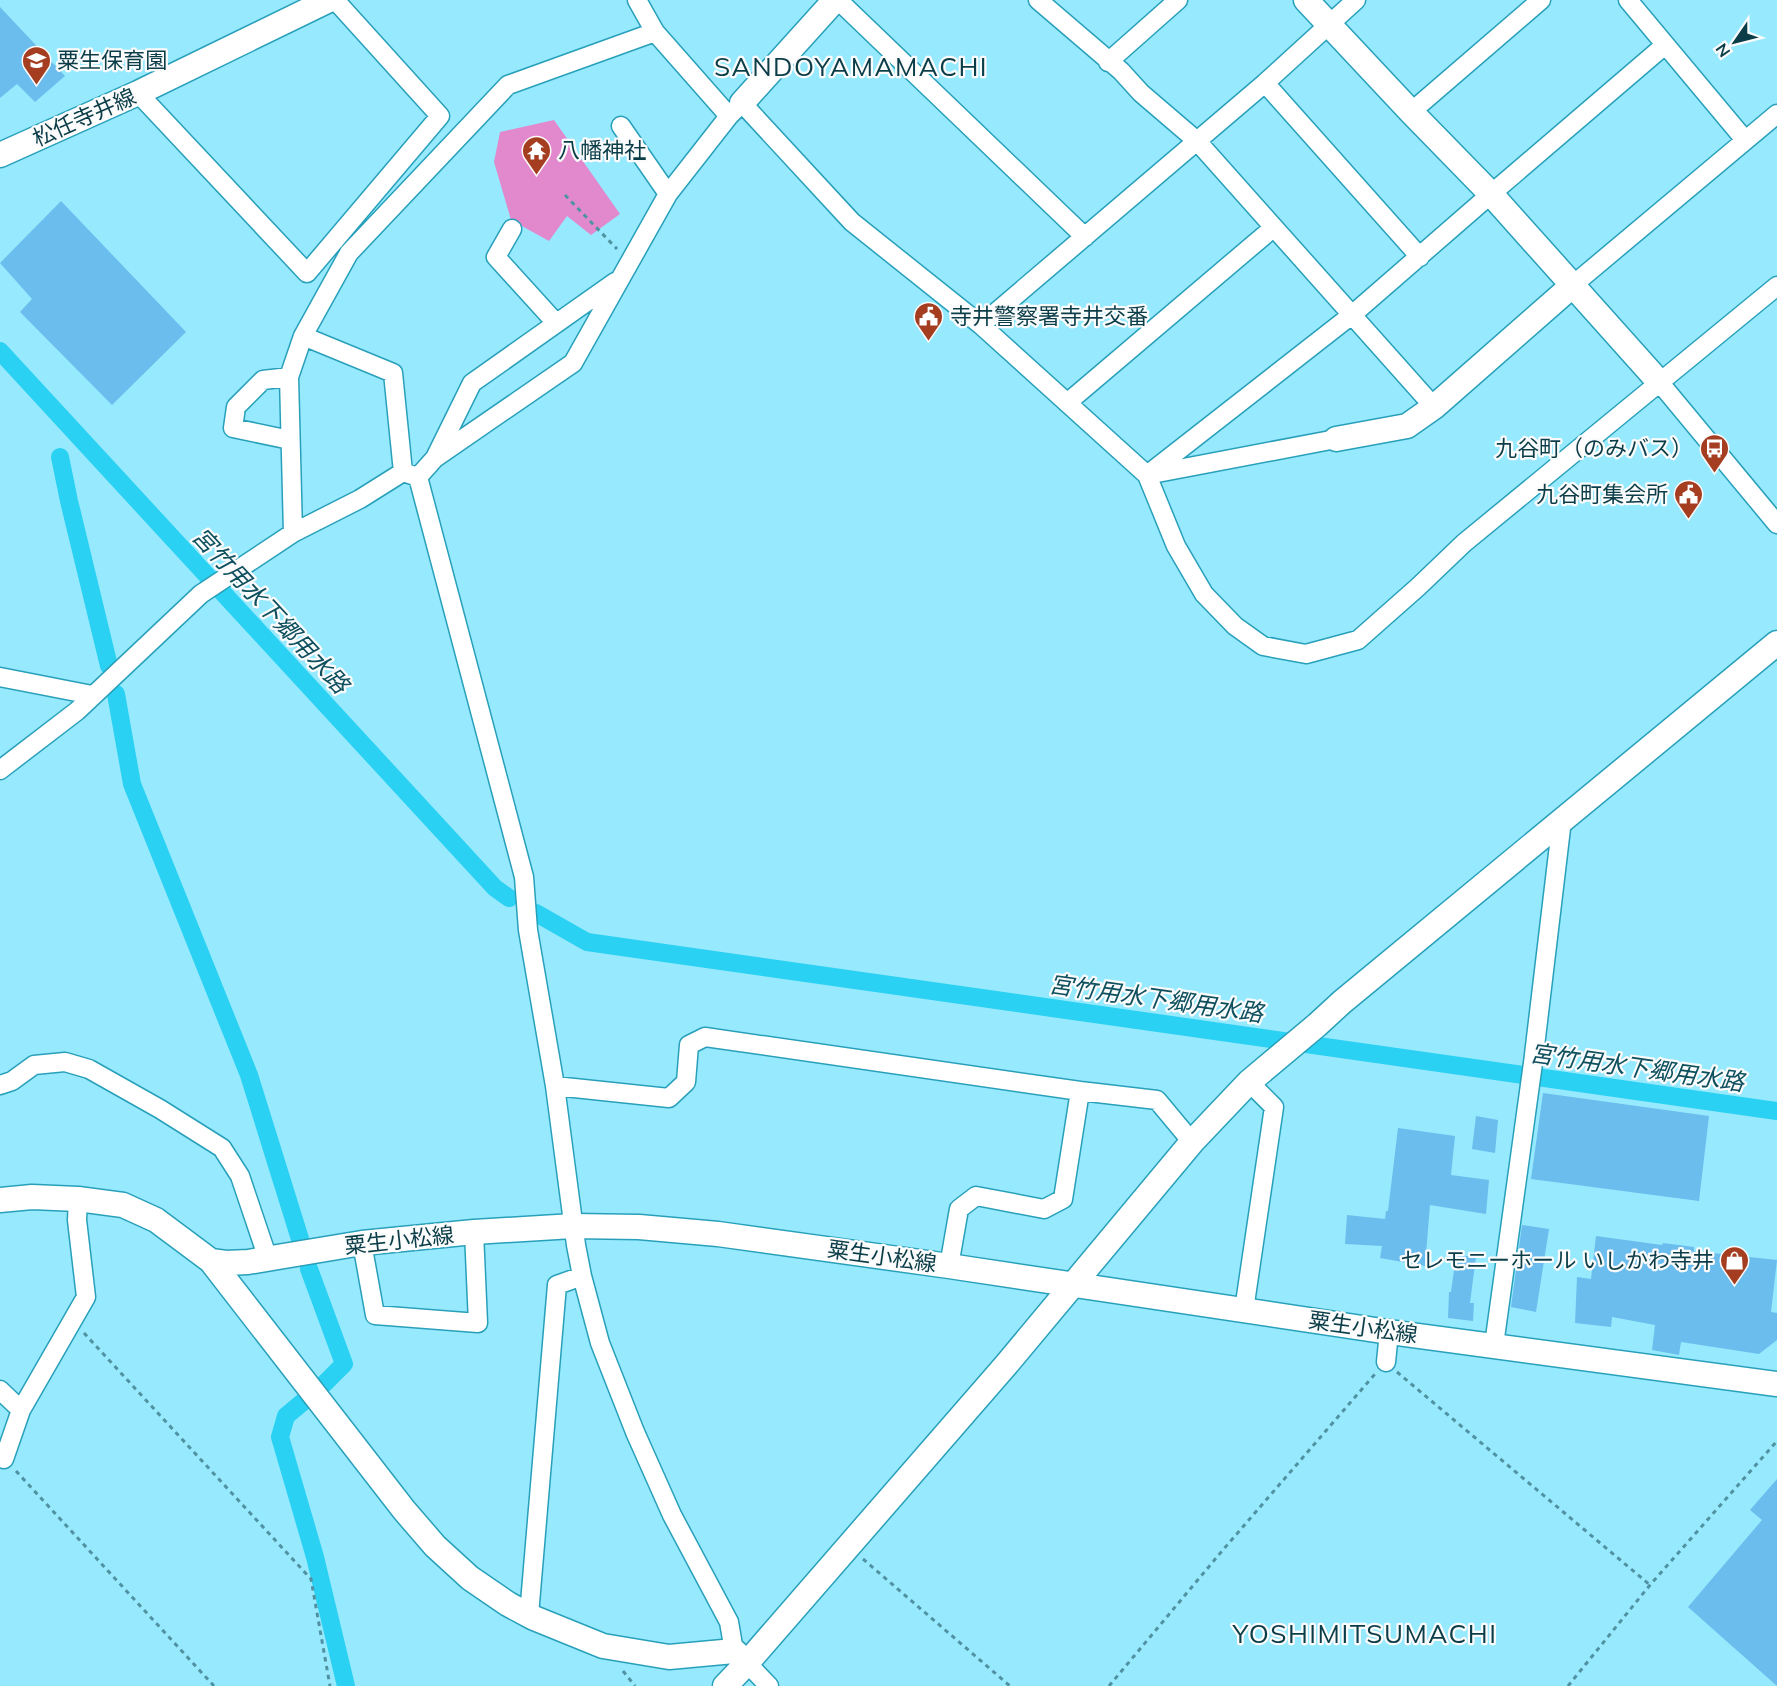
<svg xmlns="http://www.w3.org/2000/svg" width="1777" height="1686" viewBox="0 0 1777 1686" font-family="Mulish,'Noto Sans JP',sans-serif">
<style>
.forest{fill:#e189cc}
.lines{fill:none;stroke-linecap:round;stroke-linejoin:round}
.canal{stroke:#2ad1f3;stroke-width:18}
.building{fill:#6bbdee}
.street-casing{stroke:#28a0ba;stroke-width:21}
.secondary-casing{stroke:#28a0ba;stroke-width:27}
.path{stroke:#5092a2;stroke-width:3;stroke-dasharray:4.5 4.5;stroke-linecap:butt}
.street{stroke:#fff;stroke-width:18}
.secondary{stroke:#fff;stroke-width:24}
.labels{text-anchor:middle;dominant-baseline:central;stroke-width:4.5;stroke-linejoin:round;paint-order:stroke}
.poi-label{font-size:22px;fill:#0b3d48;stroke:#fbfbfb;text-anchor:start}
.street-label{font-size:22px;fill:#0b3d48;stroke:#fbfbfb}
.water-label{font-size:24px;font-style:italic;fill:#0e505e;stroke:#fbfbfb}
.quarter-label{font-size:26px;letter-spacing:1.5px;fill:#0b3d48;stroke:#fbfbfb}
</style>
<rect width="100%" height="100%" fill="#97e9fe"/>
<path class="forest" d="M554 120 620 214 591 235 567 216 549 241 511 220 494 162 500 132Z"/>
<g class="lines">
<path class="canal" d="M0 351 495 888 509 898
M60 457 69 501 109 666
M116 694 132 784 249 1075 300 1239
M536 913 587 942 1777 1111
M309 1269 344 1364 324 1384
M304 1401 286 1416 280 1437 315 1557 346 1686"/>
</g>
<path class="building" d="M0 7 65 76 35 102 17 84 0 98Z
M61 201 186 332 112 405 20 312 32 299 0 263Z
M1543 1093 1709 1116 1699 1201 1531 1179Z
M1476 1116 1498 1120 1495 1153 1472 1149Z
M1398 1128 1455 1136 1451 1175 1489 1180 1486 1214 1430 1205 1425 1266 1380 1258 1382 1246 1345 1244 1347 1215 1385 1219 1386 1211H1388Z
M1522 1225 1549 1229 1536 1312 1511 1307Z
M1596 1236 1662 1245 1663 1243 1694 1247V1251L1777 1260 1771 1312 1777 1313V1340L1759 1354 1681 1342 1679 1355 1652 1350 1655 1325 1612 1317 1611 1327 1575 1323 1577 1277 1591 1279Z
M1456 1255 1476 1257 1470 1303H1474L1473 1321 1448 1318 1449 1292H1451Z
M1777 1479V1686L1688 1607 1762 1520 1750 1510Z"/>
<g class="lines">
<defs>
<path id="street" d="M637 0 655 32 729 116
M838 0 1085 237
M1038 0 1121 71 1141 93 1197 141 1434 407
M1628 0 1745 140
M1108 62 1178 0
M1265 83 1420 257
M138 93 307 273 440 116 335 0
M1411 112 1541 0
M621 126 668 194
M512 229 496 257 556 323
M1573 285 1777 114
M981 325 1265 83 1356 0
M303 336 393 373 403 472
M289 377 263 380 236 407 233 428 290 440
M1660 383 1777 524
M1067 403 1273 228
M436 456 472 383 615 282
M1152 474 1336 439
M1147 475 1353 314 1491 194 1665 45
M418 477 435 458 573 363 668 194 729 116 742 103 852 222 981 325 1147 475 1176 546 1204 594 1235 626 1263 646 1306 654 1358 640 1418 587 1464 543 1777 286
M418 477 524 877 528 930 555 1086 576 1245 582 1276 600 1343 635 1432 672 1515 729 1622 734 1651
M293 533 289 377 303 336 349 253 508 85 655 32
M0 677 92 695
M0 770 77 711 201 594 293 533 360 499 403 472 418 477
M0 1085 12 1081 34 1065 65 1062 89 1069 160 1109 222 1148 240 1176 268 1259
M555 1086 669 1098 686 1082 689 1045 705 1037 1080 1091 1157 1100 1192 1142
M362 1243 375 1315 478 1323 474 1232
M949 1266 959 1209 976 1196 1044 1209 1063 1199 1080 1091
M1244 1310 1274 1107 1249 1082
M1494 1345 1533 1063 1562 820
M1386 1362 1389 1332
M0 1390 21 1410
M4 1459 21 1410 86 1297 77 1220 78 1199
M529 1615 557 1285 582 1276
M747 1663 769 1686"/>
<path id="secondary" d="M1306 0 1411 112 1491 194 1660 383
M742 103 835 0
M0 155 138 93 329 0
M1336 439 1407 426 1434 407 1573 285
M0 1200 32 1197 78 1199 123 1205 156 1220 211 1261 226 1263 248 1262 362 1243 474 1232 573 1226 639 1227 718 1234 949 1266 1389 1332 1777 1384
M211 1261 404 1510 435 1546 470 1578 508 1604 534 1618 603 1646 669 1657 734 1651 747 1663
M725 1686 747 1663 1006 1365 1192 1142 1249 1082 1317 1025 1342 1002 1777 643"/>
</defs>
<use href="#street" class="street-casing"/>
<use href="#secondary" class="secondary-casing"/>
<path class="path" d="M565 195 617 249
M84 1333 311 1579 330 1686
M1397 1372 1650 1585
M16 1471 214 1686
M863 1559 1010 1686
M623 1671 635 1686
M1109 1686 1222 1551 1375 1374
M1568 1686 1650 1585 1777 1441"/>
<use href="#street" class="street"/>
<use href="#secondary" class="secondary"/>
</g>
<defs>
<symbol id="school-pin" viewBox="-11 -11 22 30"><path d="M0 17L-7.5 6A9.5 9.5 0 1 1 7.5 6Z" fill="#a53d20" stroke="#fbfbfb"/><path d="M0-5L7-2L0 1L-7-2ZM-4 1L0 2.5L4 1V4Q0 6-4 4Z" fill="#fff"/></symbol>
<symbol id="temple-pin" viewBox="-11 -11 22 30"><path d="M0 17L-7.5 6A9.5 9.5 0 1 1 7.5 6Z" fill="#a53d20" stroke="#fbfbfb"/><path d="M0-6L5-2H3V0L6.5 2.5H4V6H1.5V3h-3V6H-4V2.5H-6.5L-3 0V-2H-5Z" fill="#fff"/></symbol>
<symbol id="civic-pin" viewBox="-11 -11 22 30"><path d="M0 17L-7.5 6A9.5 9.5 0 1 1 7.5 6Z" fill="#a53d20" stroke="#fbfbfb"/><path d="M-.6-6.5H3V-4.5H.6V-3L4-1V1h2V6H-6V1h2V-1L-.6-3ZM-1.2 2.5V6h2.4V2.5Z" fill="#fff"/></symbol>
<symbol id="bus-pin" viewBox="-11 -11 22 30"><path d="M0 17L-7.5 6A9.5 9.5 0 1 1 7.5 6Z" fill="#a53d20" stroke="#fbfbfb"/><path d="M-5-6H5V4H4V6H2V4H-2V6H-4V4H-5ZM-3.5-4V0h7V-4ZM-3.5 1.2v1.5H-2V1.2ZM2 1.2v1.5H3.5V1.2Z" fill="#fff"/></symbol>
<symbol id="shop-pin" viewBox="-11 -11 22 30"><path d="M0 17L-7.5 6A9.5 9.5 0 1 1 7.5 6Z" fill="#a53d20" stroke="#fbfbfb"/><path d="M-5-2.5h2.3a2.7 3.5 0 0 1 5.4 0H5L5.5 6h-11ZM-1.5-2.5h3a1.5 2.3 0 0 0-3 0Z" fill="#fff"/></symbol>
</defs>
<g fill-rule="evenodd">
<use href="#school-pin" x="20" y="44" width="33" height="45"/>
<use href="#temple-pin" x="520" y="134" width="33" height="45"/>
<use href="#civic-pin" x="912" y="300" width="33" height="45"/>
<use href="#bus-pin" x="1698" y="432" width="33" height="45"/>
<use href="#civic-pin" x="1672" y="478" width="33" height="45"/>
<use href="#shop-pin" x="1718" y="1244" width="33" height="45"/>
</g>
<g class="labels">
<g class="poi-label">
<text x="57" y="60">粟生保育園</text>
<text x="558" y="150">八幡神社</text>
<text x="950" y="316">寺井警察署寺井交番</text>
<text x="1693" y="448" text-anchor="end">九谷町（のみバス）</text>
<text x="1668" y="494" text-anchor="end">九谷町集会所</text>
<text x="1714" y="1260" text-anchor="end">セレモニーホール いしかわ寺井</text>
</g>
<g class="street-label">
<text transform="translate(84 117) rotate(-24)">松任寺井線</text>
<text transform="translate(399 1240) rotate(-6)">粟生小松線</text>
<text transform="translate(882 1256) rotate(8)">粟生小松線</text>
<text transform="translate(1363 1327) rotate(8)">粟生小松線</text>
</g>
<g class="water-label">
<text transform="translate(271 610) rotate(47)">宮竹用水下郷用水路</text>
<text transform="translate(1156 998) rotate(8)">宮竹用水下郷用水路</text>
<text transform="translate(1637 1067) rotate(8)">宮竹用水下郷用水路</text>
</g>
<g class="quarter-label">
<text x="851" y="66">SANDOYAMAMACHI</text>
<text x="1365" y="1633">YOSHIMITSUMACHI</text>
</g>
</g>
<g transform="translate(1735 42) rotate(235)" stroke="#fbfbfb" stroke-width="4.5" paint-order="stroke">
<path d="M0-4.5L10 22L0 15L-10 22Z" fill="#0b3d48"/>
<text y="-9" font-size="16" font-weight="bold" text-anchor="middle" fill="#0b3d48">N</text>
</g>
</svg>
